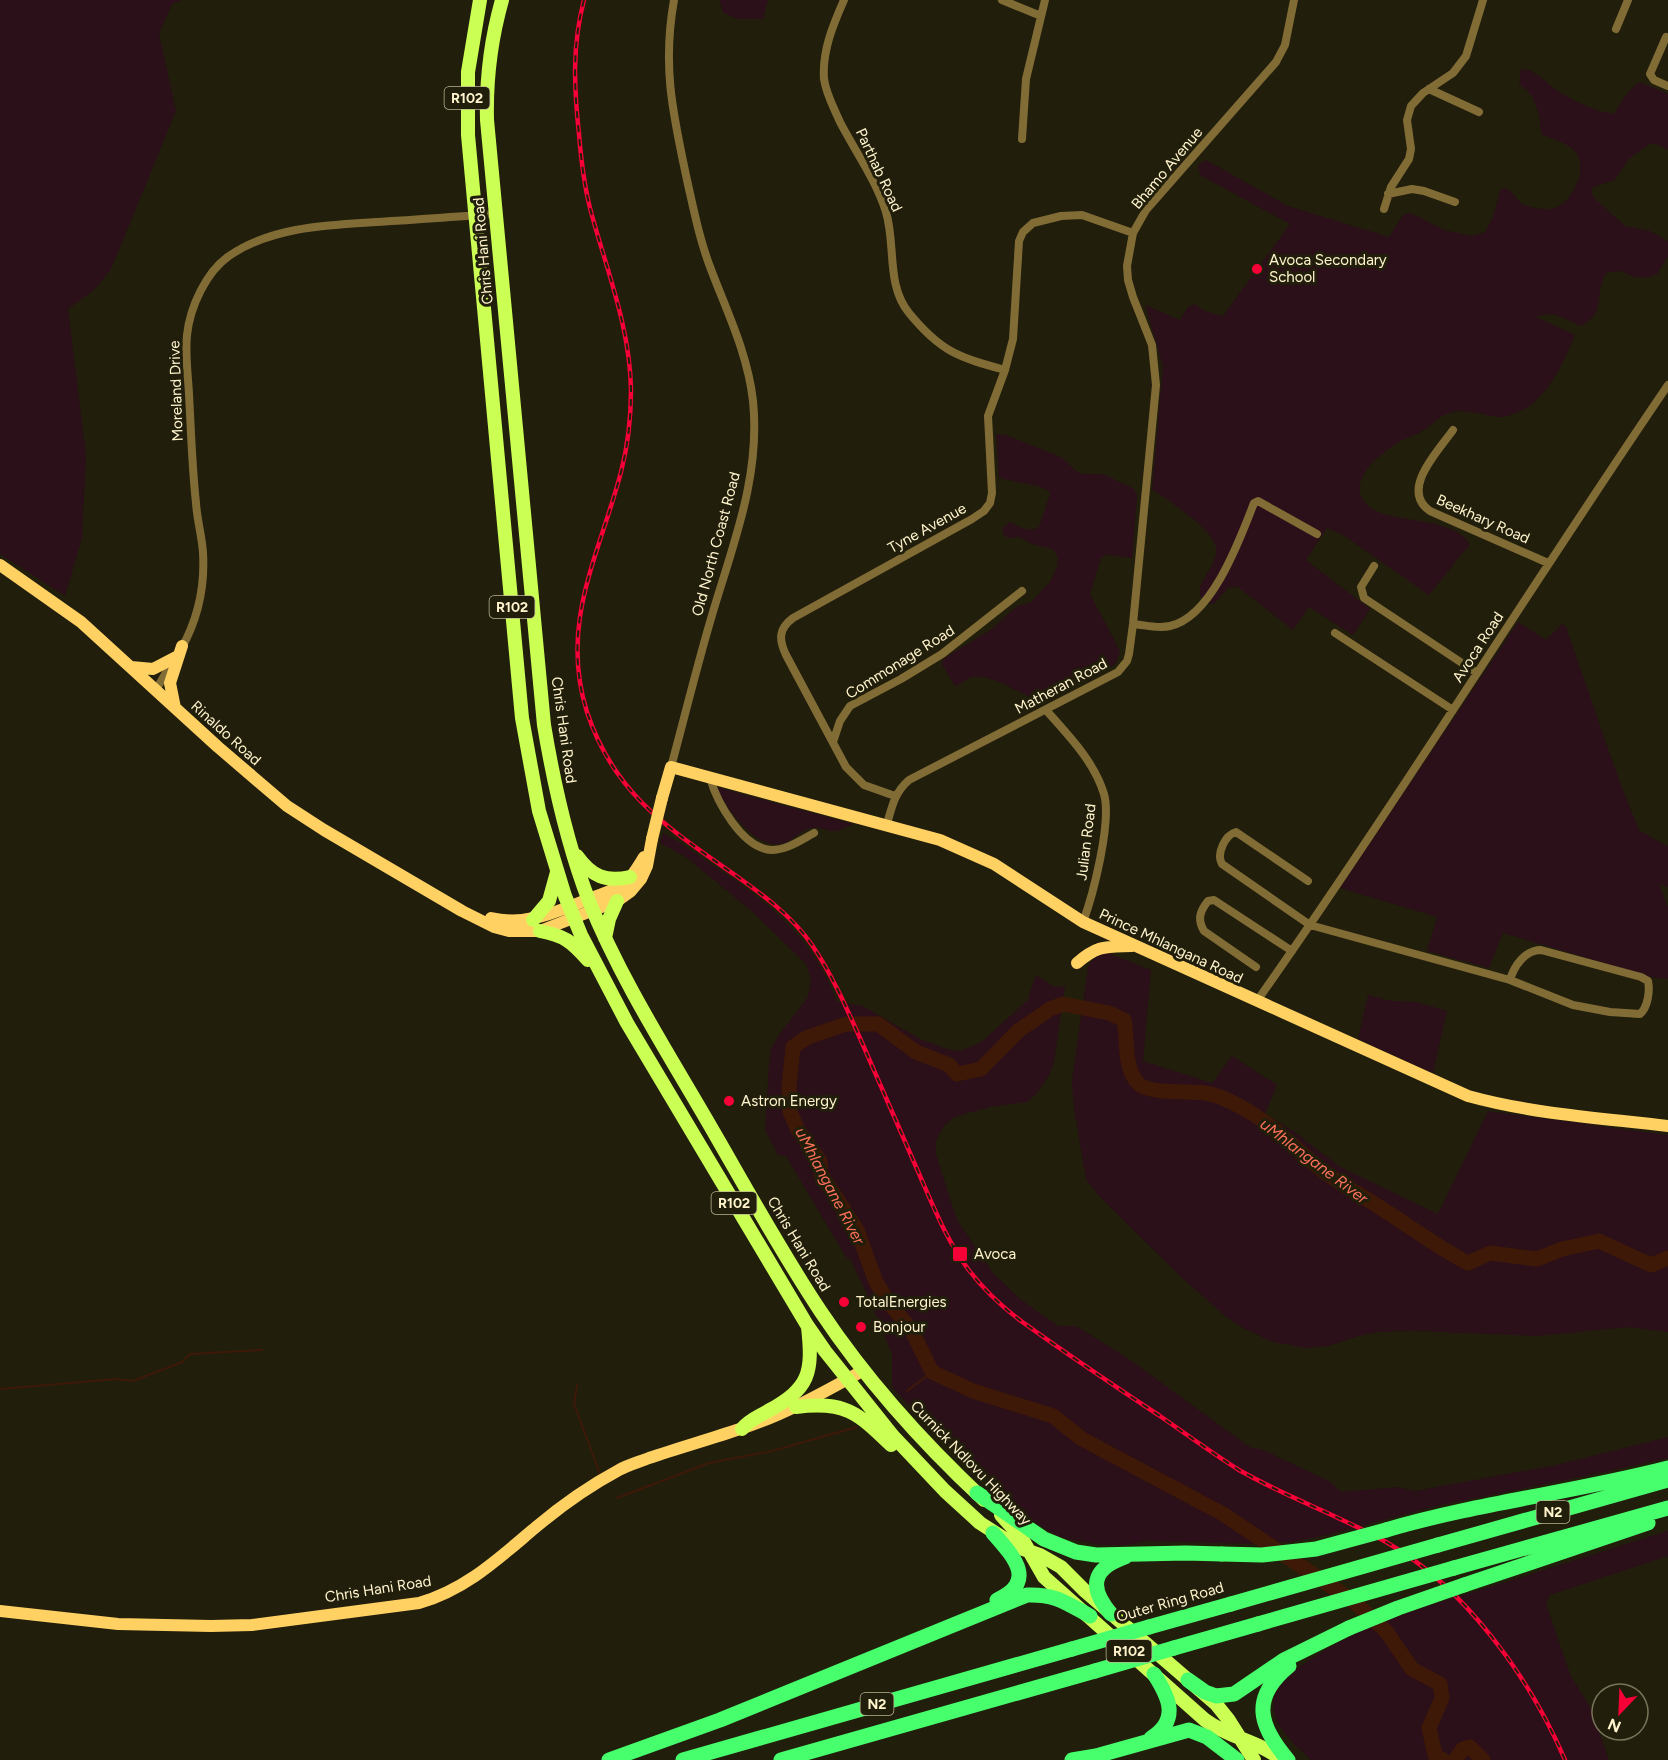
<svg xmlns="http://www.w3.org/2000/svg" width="1668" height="1760" viewBox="0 0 1668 1760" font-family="Figtree,sans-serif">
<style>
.green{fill:#2b0f19}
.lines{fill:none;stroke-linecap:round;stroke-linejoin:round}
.stream{stroke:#3e1908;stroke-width:2}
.river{stroke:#3e1908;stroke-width:15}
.street{stroke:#816c36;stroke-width:8}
.secondary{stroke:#ffd163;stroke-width:12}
.primary{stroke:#cbff53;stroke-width:14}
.highway{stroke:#47ff6c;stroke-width:15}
.rail-casing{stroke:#f70037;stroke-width:4.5}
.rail{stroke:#211e0c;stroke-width:2;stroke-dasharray:7;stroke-linecap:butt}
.secondary-bridge{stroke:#ffd163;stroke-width:12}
.highway-bridge{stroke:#47ff6c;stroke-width:15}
.poi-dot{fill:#f70037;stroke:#211e0c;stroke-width:2}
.labels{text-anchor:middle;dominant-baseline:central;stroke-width:6;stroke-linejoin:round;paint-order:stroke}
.shield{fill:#211e0c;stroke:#bcb492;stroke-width:1.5}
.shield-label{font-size:14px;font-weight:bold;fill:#fff4cc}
.street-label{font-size:15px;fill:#fff4cc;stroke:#211e0c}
.poi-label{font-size:15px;fill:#fff4cc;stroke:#211e0c;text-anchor:start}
.water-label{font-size:16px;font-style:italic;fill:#ff715a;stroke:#211e0c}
</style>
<rect width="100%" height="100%" fill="#211e0c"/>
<path class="green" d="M0 0H183L172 4 159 34 176 111 111 269 94 290 68 309 86 456 82 538 65 596 0 554Z
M719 0H768L763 19H737L723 12Z
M1521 69C1537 69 1547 85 1561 93 1576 102 1595 111 1613 114 1622 103 1628 88 1640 82L1668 94V149L1655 144H1649L1629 159 1615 180 1593 187 1591 193 1595 199 1625 226 1650 231 1668 241V256L1657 274 1646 278 1632 276 1621 271 1606 273C1594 295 1607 312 1581 326 1564 319 1554 310 1536 317L1575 335C1565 360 1553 386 1532 404 1524 410 1508 418 1498 417 1482 415 1466 408 1449 413 1439 416 1431 426 1422 431 1414 436 1405 438 1397 443 1382 453 1353 475 1361 496 1375 530 1445 509 1470 544L1429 595 1343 535 1327 528 1306 560 1370 609 1353 635 1309 607 1293 630 1238 587 1228 588 1215 603 1208 604C1184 589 1219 570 1216 548 1212 527 1169 502 1152 489L1163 366 1145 305 1180 320 1188 307 1195 304 1205 311 1223 316 1290 224 1200 175 1198 165 1206 160 1288 206 1389 237 1403 215 1409 213 1415 215 1444 230 1472 236 1485 232 1493 217 1500 190 1504 188C1512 190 1515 198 1521 203 1528 208 1540 209 1549 209 1570 208 1588 172 1577 154 1570 143 1552 139 1541 134L1539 115 1532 96 1519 83Z
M996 434 1006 435 1061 457 1075 470 1083 474H1103L1134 489 1137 496 1132 558 1106 555 1101 558 1090 594 1120 651 1116 663 1111 667 1045 701 1039 702C1024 695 987 672 972 677 965 679 962 684 955 686L942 664 943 659 992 629 1017 606 1030 603 1050 582 1057 567 1058 557 1053 549 1032 544 1020 537 1008 538 1003 534V528L1010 522C1020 527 1028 533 1039 527L1050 494 1049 491 1038 486 999 478Z
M1518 622 1546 640 1562 624 1566 627 1620 783 1639 830 1668 847V887L1659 884 1668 908V979L1652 977 1503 933 1489 968 1427 951 1437 917 1340 888Z
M716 787 853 824C846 827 839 832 831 831 824 830 820 826 812 828 801 829 794 840 784 843 756 852 727 808 716 787Z
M663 833C682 843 699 856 717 868 769 903 816 941 837 1002L863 1006 920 1039 947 1049 960 1051 980 1043 1028 1000 1035 977 1037 976 1055 987 1065 986 1054 1062 1048 1077 1037 1093 1028 1102 990 1107 954 1117 944 1126 936 1140V1155L957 1220 993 1273 1020 1299 1058 1326H1076L1129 1359 1251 1448 1261 1449 1331 1482 1341 1492 1398 1487 1415 1491 1556 1465 1668 1437V1458L1585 1476 1436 1506 1327 1535 1291 1542 1255 1544 1145 1541 1126 1545H1099L1060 1537 1024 1517 941 1440 892 1387V1354L871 1303 851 1260 846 1257 786 1156 778 1155 765 1130 769 1064 771 1049 779 1035 808 997 811 980 808 969 806 964 755 914 686 857 660 843Z
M1108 953 1151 970 1143 1061 1212 1083 1232 1056 1277 1085 1265 1114 1296 1133 1340 1167 1438 1214 1488 1111 1668 1135V1332L1628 1327 1536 1336 1415 1331 1380 1332 1359 1336 1328 1346 1306 1348 1273 1342 1243 1328 1225 1316 1179 1275 1098 1195 1086 1179 1074 1108 1072 1081 1088 966 1096 956Z
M1368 995 1392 1001 1416 1002 1447 1011 1433 1073 1358 1039Z
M1668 1531V1556L1550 1595 1546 1603 1571 1677 1591 1708 1609 1760H1311C1292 1742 1262 1718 1278 1687 1283 1678 1293 1672 1301 1666 1364 1620 1443 1602 1516 1579 1566 1563 1617 1547 1668 1531Z"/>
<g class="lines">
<path class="stream" d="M577 1385 574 1404 600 1474
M0 1389 116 1379 133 1381 182 1362 190 1354 262 1350
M907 1391 932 1372
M617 1498 709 1463 772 1451 857 1427"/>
<path class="river" d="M1443 1760 1435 1755 1429 1728 1442 1698 1440 1684 1412 1669 1386 1631 1353 1601 1223 1514 1082 1439 1053 1416 973 1391 932 1372 911 1329 888 1302 876 1282 857 1230 821 1174 820 1161 798 1130 790 1112 789 1087 793 1047 806 1038 846 1024H878L916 1052 949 1065 957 1074 981 1069 1018 1031 1050 1009 1063 1004 1109 1013 1124 1020C1128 1040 1123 1069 1139 1084 1149 1094 1190 1091 1206 1093 1218 1095 1232 1102 1243 1108 1274 1125 1298 1152 1326 1173 1342 1185 1359 1194 1376 1205 1407 1224 1435 1246 1468 1263L1490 1253 1537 1259 1562 1249 1599 1241 1651 1265 1668 1258
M1455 1760 1463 1749 1470 1747 1483 1760"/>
<path class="street" d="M844 0C833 25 822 51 824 79 826 94 834 108 840 122 855 151 876 180 886 212 896 245 886 285 909 313 941 352 958 357 1005 370
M1002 0 1041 16
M1616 29 1628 0
M1666 37 1650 74 1654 80 1668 86
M1429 89 1479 112
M1022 139 1026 79 1045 0
M1388 194 1412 189 1424 191 1455 202
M1384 209 1391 187 1409 159 1411 149 1407 120 1411 106 1423 93 1453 73 1466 56 1483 0
M1453 430C1439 450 1399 490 1430 511L1548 563
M1374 566 1361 587 1364 598 1477 673
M1133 624C1145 625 1158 629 1170 626 1212 617 1240 539 1254 503L1258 501 1317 534
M1335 633 1453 710
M181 649C198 619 205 587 203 553 202 536 197 520 196 503 192 467 191 430 189 394 188 375 185 354 187 335 190 307 206 272 229 256 275 224 338 225 392 221 426 219 461 216 496 214
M156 690 172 662
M1046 710C1068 735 1094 761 1104 794 1112 822 1093 895 1083 922
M833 742 840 721 850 706 901 679 942 654 1022 591
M671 767C684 719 696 670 710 622 731 549 761 479 753 401 748 355 728 314 712 272 700 242 694 211 687 180 673 114 662 67 674 0
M710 778C717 802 742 848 771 850 787 850 801 840 814 833
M895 796 864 785 846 767 786 655C779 640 778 629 793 618L972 519 984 511 990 503 992 493 988 416 1005 370 1013 339 1019 241 1023 232 1033 223 1061 216 1082 215 1133 233
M887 824C892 806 895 792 909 780L1118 672 1127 661 1129 654 1133 624 1156 385 1152 345 1133 297 1128 280 1127 266 1133 233 1146 210 1276 62 1285 45 1294 0
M1308 881 1236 832C1225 835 1216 854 1222 864L1310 925 1510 980 1573 1005 1610 1012 1640 1014C1648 1007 1650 991 1648 981L1641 977 1541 950C1525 950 1514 966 1510 980
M1256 967 1204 931C1197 919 1200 911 1208 901L1214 900 1292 951
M1257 1001C1399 799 1529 589 1668 385"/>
<path class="secondary" d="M0 565 81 622 218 747 287 806 324 830 462 911 494 927 509 931H540L617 901 631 891 641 879 647 866 652 839
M131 667 153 669 176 657
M175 708 170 683 182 646
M662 798 671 767 940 840 994 864 1083 922 1468 1096C1533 1114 1601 1118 1668 1126
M491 918C525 926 554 913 586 900 597 896 610 892 620 886 631 879 638 867 644 857
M1077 963C1098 945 1105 947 1132 946
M0 1611 118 1624 211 1626 252 1625 419 1603C467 1589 499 1558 536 1527 561 1506 591 1485 619 1470 628 1465 639 1462 649 1458 679 1448 710 1439 740 1429 784 1415 824 1392 864 1370"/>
<path class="primary" d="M480 0 468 72V135L522 718 539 811 565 896 581 935 627 1023 807 1325 825 1351 893 1436 945 1491 980 1523 1017 1547 1040 1555 1061 1567 1085 1591 1216 1704 1228 1719 1254 1760
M502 0C491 39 486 79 487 120L544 725C554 785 567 844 589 901 622 983 672 1059 716 1136 750 1195 783 1255 821 1312 867 1381 923 1443 984 1500
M577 856C592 877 606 882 630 877
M533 920 549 901 557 872
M540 931C565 936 571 941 588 960
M605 938 609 919 617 901
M796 1407C845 1401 857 1412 891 1445
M742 1429C749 1420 758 1417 768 1411 810 1388 813 1373 808 1327
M1001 1515 1021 1537 1044 1577 1205 1720C1231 1739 1257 1740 1282 1760"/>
<path class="highway" d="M977 1493 1044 1539 1076 1552 1096 1555 1186 1553 1222 1554
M1386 1530C1478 1503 1575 1492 1668 1468
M993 1533C1013 1556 1038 1581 997 1600
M1438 1545 1668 1480
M1454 1568 1668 1508
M1464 1585 1648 1523
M1111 1614C1089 1588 1091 1569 1125 1557
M1149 1627 1231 1604
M1174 1648 1258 1624
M1188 1680 1205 1692 1216 1696 1234 1694 1284 1660 1349 1628
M1151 1738C1180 1720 1169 1697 1154 1674
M609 1760 720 1720 1027 1595C1056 1594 1066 1603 1090 1616
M683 1760 1072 1649
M781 1760 1095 1671
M1072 1760 1096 1756 1189 1730 1207 1737 1237 1760
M1288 1760C1259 1726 1250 1698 1289 1666"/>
<defs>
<path id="rail" d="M584 0C572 45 574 88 579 134 581 159 584 184 590 208 606 269 630 326 631 390 631 418 628 445 621 472 599 556 559 623 587 712 614 794 668 828 735 875 763 895 792 916 812 945 833 976 848 1011 863 1045 882 1089 901 1132 920 1176 934 1208 947 1241 968 1269 983 1289 1001 1306 1021 1321 1067 1354 1113 1385 1160 1416 1186 1434 1212 1453 1239 1470 1286 1497 1338 1515 1386 1542 1465 1587 1530 1678 1565 1760"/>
</defs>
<use href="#rail" class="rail-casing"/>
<use href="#rail" class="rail"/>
<path class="secondary-bridge" d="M652 839 662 798"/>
<path class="highway-bridge" d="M1222 1554 1262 1555 1316 1549 1386 1530
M1231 1604 1438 1545
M1258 1624 1454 1568
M1349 1628 1398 1608 1464 1585
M1072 1649 1149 1627
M1095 1671 1174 1648"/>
</g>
<g class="poi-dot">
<circle cx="1257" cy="269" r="6"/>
<circle cx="729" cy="1101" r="6"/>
<rect x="952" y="1246" width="16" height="16" rx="3"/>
<circle cx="844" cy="1302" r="6"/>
<circle cx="861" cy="1327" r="6"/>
</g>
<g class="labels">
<g class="shield">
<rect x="444.5" y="87" width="45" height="22" rx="4.5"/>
<rect x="489.5" y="596" width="45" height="22" rx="4.5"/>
<rect x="711.5" y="1192" width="45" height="22" rx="4.5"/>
<rect x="1536.5" y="1501" width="33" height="22" rx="4.5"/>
<rect x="1106.5" y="1640" width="45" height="22" rx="4.5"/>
<rect x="860.5" y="1693" width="33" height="22" rx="4.5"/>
</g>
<g class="shield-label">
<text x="467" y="98">R102</text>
<text x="512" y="607">R102</text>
<text x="734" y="1203">R102</text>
<text x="1553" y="1512">N2</text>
<text x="1129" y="1651">R102</text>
<text x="877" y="1704">N2</text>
</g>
<g class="street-label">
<text transform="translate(1167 168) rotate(-50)">Bhamo Avenue</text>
<text transform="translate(879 170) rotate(65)">Parthab Road</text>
<text transform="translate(483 251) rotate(-95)">Chris Hani Road</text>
<text transform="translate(176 391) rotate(-92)">Moreland Drive</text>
<text transform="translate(1483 519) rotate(24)">Beekhary Road</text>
<text transform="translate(927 528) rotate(-29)">Tyne Avenue</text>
<text transform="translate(716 544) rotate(-75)">Old North Coast Road</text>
<text transform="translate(1478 647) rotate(-57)">Avoca Road</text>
<text transform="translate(900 662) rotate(-32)">Commonage Road</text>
<text transform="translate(1061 686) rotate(-28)">Matheran Road</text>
<text transform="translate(564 730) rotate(82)">Chris Hani Road</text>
<text transform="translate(226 733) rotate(42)">Rinaldo Road</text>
<text transform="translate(1086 842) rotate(-83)">Julian Road</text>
<text transform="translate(1171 946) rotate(25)">Prince Mhlangana Road</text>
<text transform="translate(799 1244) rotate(59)">Chris Hani Road</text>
<text transform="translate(971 1463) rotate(46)">Curnick Ndlovu Highway</text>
<text transform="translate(378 1589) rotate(-9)">Chris Hani Road</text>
<text transform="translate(1170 1602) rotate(-16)">Outer Ring Road</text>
</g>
<g class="poi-label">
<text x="1269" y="260">Avoca Secondary<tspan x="1269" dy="17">School</tspan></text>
<text x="741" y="1101">Astron Energy</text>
<text x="974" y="1254">Avoca</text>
<text x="856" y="1302">TotalEnergies</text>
<text x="873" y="1327">Bonjour</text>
</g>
<g class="water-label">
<text transform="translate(1314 1161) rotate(37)">uMhlangane River</text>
<text transform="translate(830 1186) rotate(62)">uMhlangane River</text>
</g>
</g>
<g transform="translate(1620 1712) rotate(203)"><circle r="28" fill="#211e0c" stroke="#7a7459" stroke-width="1.5"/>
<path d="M0-4.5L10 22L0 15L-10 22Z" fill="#f70037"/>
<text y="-9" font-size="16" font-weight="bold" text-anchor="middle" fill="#fff4cc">N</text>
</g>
</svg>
